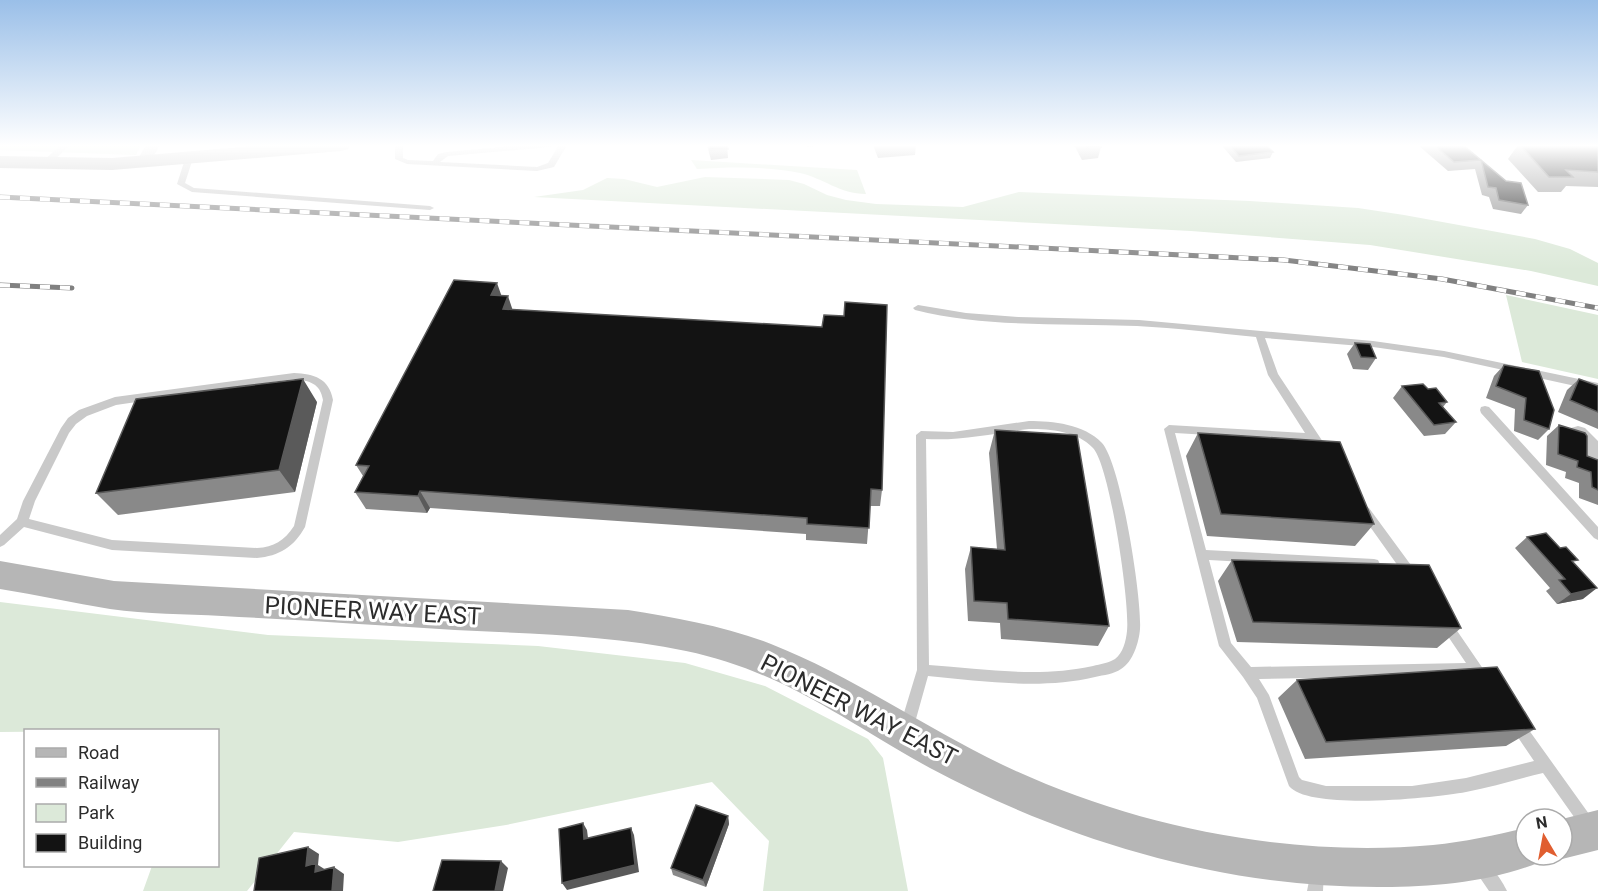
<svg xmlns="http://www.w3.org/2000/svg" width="1598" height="891" viewBox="0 0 1598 891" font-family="Roboto,sans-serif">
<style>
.green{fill:#dce9d9}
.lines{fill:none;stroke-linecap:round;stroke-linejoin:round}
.lane{fill:#c9c9c9;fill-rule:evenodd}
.street{fill:#c9c9c9;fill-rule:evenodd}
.secondary{fill:#b6b6b6;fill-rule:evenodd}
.rail-casing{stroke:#818181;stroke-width:5}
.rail{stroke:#fff;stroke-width:4;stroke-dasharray:10;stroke-linecap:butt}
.wall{fill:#898989}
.shaded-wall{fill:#5a5a5a}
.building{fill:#131313;stroke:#5a5a5a;stroke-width:1.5}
.labels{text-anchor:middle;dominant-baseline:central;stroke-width:6;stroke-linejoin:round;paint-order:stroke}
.near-street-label{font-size:24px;fill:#2c2c2c;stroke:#fff}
</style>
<rect width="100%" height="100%" fill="#fff"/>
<path class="green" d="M0 145H141L136 155 0 150Z
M691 160 857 170 866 194C840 194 823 178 800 173 767 166 729 167 697 169Z
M705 177 789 180 804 184 827 195 846 200 876 204 963 207 1019 192 1250 201 1358 208 1404 215 1535 239 1570 249 1598 263V286L1531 271 1370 245 1191 231 534 197 583 190 607 178 624 179 657 187Z
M1506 295 1598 315V379L1522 362Z
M0 602 268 635 538 646 685 663 765 686 868 739 883 758 908 891H763L769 841 712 782 506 825 398 842 294 832 247 891H143L152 866H218V730L0 732Z"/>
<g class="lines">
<path class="lane" d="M61 145H70L48 166H42V162Z
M395 145H403V158L408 160 433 161 438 154 447 152 522 145H554L550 147 448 156 440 162 537 167 548 163 559 145H567L554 167 537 171 407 164 395 159Z
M186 156 193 158 185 183 194 188 430 206 434 208 430 210 192 192 177 184Z
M918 305 966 313 1018 317 1139 320 1373 341 1444 351 1598 383V391L1444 357 1373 347 1265 338 1278 374 1327 448 1328 451 1327 454H1319L1310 441 1175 433 1206 550 1374 559 1378 560 1380 564 1378 568 1374 569 1209 560 1231 643 1251 667 1466 663 1439 623 1441 619 1445 617 1449 619 1490 679 1489 683 1484 685 1479 683 1474 675 1259 679 1269 695 1299 777 1302 780 1326 786H1412L1466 778 1534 761 1509 724 1511 719 1516 718 1521 719 1594 821 1596 826 1594 831 1589 833 1584 831 1543 773C1517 779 1492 787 1466 792 1434 798 1309 811 1289 786L1257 698 1243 677 1219 646 1164 429 1169 425 1305 433 1268 375 1256 337C1216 333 1177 328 1137 326 1063 323 987 328 915 310L913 308Z
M294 373C314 374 329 378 333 400L305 527C294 547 279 556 257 558L112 550 24 527 4 545 0 547V535L17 519 23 501 61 428 68 418 79 410 115 397ZM294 379C310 381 320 383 323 400L294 526C284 541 274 547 257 548L112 540 29 519 35 501 69 433 76 424 87 416 116 405Z
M1485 406 1489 407 1598 527V540L1594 538 1481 413 1480 410 1481 407Z
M1029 421C1053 421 1084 424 1102 443 1121 464 1142 598 1140 629 1139 642 1133 662 1121 669 1114 674 1104 675 1095 677 1040 690 983 681 928 676L914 726 912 731 907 733 902 731 900 726 917 670 916 435 921 431 953 432ZM1029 429C1051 429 1077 431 1093 448 1110 466 1130 604 1127 631 1126 641 1123 653 1115 659 1109 663 1100 664 1093 666 1039 678 983 669 929 665L926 439C962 441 994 433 1029 429Z
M1365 506 1369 508 1416 572 1418 576 1416 580 1412 581 1408 580 1361 514 1359 511 1361 508Z
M1479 859C1490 863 1502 880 1507 891H1489L1472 866 1474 861Z
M1317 864 1322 866 1324 871 1323 891H1307L1312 866Z"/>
<path class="street" d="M146 145H160L149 164 144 165 137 161Z
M1578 426 1585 428 1598 441V462C1586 458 1574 444 1568 433L1571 428Z"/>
<path class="secondary" d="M264 145H351L348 149 341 151 112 170 0 168V156L112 158Z
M0 561 114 581 628 610C676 618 725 626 771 644 852 676 924 727 1003 765 1133 827 1289 858 1433 845 1464 842 1495 835 1526 828V855H1543L1540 862C1492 882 1434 887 1383 887 1224 888 1069 842 930 768 846 722 783 671 686 651 610 635 532 634 455 630 377 625 300 620 222 616 185 614 147 614 110 609 74 603 37 595 0 589Z
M1598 810V850L1562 859 1553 855H1562V819Z"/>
<defs>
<path id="rail" d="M0 197 1284 260 1442 279 1598 308
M0 285 72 288"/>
</defs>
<use href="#rail" class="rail-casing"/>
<use href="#rail" class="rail"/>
</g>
<path class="wall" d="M707 145H727L728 158 711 160Z
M807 145H824L807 147Z
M873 145H916L915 155 878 158Z
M1074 145H1100L1101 147 1098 158 1082 160Z
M1224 145H1266L1273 152 1270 158 1236 162 1223 147Z
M1418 145H1463L1506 181 1528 205 1521 214 1493 209 1489 197 1482 195 1475 169 1448 171Z
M1518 145H1598V187L1566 186 1561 192H1538L1508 159Z
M501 296 512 309 882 490 880 506H870L867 544 806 540V534L430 508 427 513 366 509 355 492 363 476 356 465Z
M1355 343 1376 358 1368 370 1353 369 1347 354Z
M1504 365 1549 429 1538 440 1514 431 1515 409 1486 398 1494 376Z
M1579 379 1598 386V429L1558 412 1567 390Z
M1402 386 1428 389 1447 402 1443 407 1456 422 1445 434 1424 436 1393 398Z
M317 402 295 492 118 515 96 493Z
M1559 425 1587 456 1598 460V505L1579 498V483L1565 478 1566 472 1546 465 1547 436Z
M995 430 1109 626 1098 646 1001 639 1000 623 968 621 965 569 971 547 997 549 989 453Z
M1198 433 1374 524 1355 546 1207 536 1186 456Z
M1527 537 1560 548 1574 563 1583 599 1557 604 1546 591 1550 588 1515 548Z
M1232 560 1461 628 1437 648 1237 642 1218 581Z
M1297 680 1535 729 1506 746 1305 759 1278 698Z
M728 816 729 824 706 887 673 875 671 868Z"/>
<path class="shaded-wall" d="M497 283 503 300 491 295Z
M508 296 514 314 503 309Z
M303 379 317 402 295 492 279 470Z
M420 491 430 508 427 513 418 496Z
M1597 588 1583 599 1557 604 1571 594Z
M728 816 729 824 706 887 703 880Z
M583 823 587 830 589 846 584 839Z
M631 828 634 835 639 872 567 890 562 883Z
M308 847 319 854 318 865 326 870V879L306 866Z
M501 861 508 868 503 891H495Z
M334 867 344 874 343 891H332Z"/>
<path class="building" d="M709 145H727L728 149 710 150Z
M1084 145H1100L1101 147 1086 148Z
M1229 145H1266L1273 152 1239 156Z
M1434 145H1463L1506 181 1521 183 1528 205 1499 200 1496 188 1488 187 1481 160 1454 162Z
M1520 145H1598V172L1566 170 1573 177H1549Z
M454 280 497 283 491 295 508 296 503 309 822 327 824 315 844 316 845 302 887 305 882 490 871 489 869 528 807 524V518L420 491 418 496 355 492 369 466 356 465Z
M1355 343 1370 344 1376 358 1361 357Z
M1504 365 1539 371 1554 410 1549 429 1524 420 1526 398 1496 386Z
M303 379 279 470 96 493 136 399Z
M1579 379 1598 386V412L1570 400Z
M1423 384 1428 389 1436 388 1447 402 1439 403 1456 422 1434 425 1402 386Z
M1559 425 1585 433 1587 436V456L1598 460V490L1592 487 1591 472 1577 467 1578 461 1558 454Z
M995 430 1077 435 1109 626 1008 619 1007 603 974 601 971 547 1005 550Z
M1198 433 1340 442 1374 524 1221 514Z
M1546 533 1560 548 1566 547 1578 560 1572 561 1597 588 1571 594 1559 580 1565 579 1527 537Z
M1232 560 1429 565 1461 628 1253 622Z
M1497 667 1535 729 1326 742 1297 680Z
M696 805 728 816 703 880 671 868Z
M583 823 584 839 631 828 635 865 562 883 559 829Z
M308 847 306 866 316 863 315 872 334 867 332 891H254L259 858Z
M442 860 501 861 495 891H433Z"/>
<linearGradient id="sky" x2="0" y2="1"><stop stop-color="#9abfe8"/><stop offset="0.54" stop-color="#fff"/><stop offset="1" stop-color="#fff" stop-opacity="0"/></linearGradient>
<rect width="1598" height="270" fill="url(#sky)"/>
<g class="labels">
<g class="near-street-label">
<text transform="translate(373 611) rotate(3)">PIONEER WAY EAST</text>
<text transform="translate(859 710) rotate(27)">PIONEER WAY EAST</text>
</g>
</g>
<rect x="24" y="729" width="195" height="138" fill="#ffffff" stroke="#ababab" stroke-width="1.5"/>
<rect x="36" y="748" width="30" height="9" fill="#b6b6b6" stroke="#ababab" stroke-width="1.5"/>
<text x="78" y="759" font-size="18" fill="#2c2c2c">Road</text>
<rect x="36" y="778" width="30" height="9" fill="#818181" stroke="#ababab" stroke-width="1.5"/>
<text x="78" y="789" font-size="18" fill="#2c2c2c">Railway</text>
<rect x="36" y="804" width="30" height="18" fill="#dce9d9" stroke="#ababab" stroke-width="1.5"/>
<text x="78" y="819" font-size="18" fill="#2c2c2c">Park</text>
<rect x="36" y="834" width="30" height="18" fill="#131313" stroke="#ababab" stroke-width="1.5"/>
<text x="78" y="849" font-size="18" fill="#2c2c2c">Building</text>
<g transform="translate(1544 837) rotate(350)"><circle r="28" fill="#ffffff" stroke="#ababab" stroke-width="1.5"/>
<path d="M0-4.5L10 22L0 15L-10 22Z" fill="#e05e30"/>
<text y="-9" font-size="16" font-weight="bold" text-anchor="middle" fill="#2c2c2c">N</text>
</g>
</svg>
